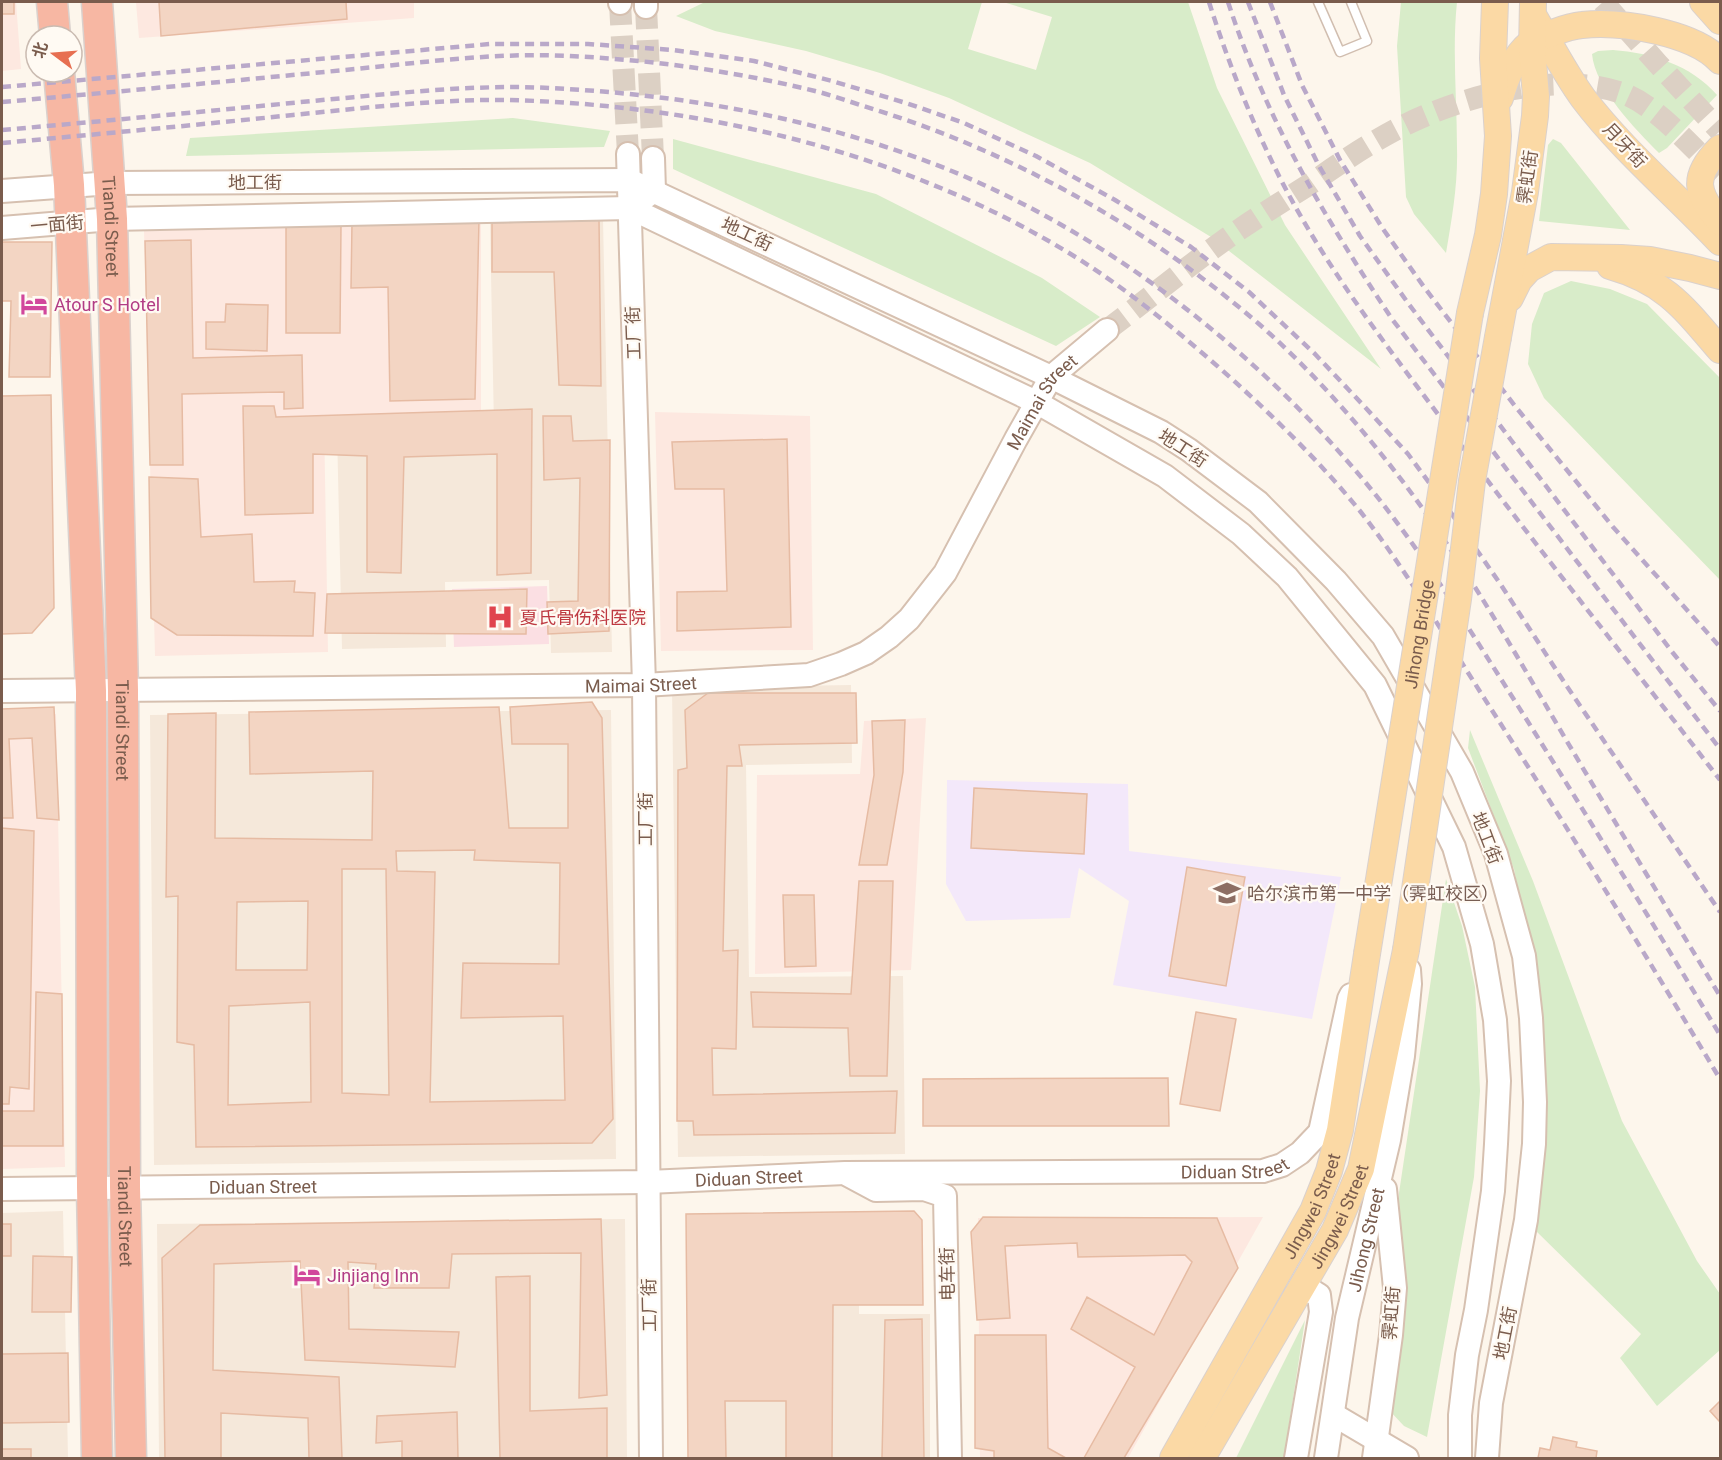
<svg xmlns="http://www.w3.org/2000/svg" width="1722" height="1460" viewBox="0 0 1722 1460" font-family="Roboto,'Noto Sans SC',sans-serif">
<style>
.residential{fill:#f5e8da}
.commercial{fill:#fde8e0}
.education{fill:#f3e8fa}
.medical{fill:#fbdfe3}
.green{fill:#d8ecc9}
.building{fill:#f3d5c3;stroke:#e6bba3;stroke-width:1.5;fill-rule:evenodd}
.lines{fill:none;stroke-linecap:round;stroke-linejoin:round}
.secondary-tunnel{stroke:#dcd0c4;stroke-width:22;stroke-dasharray:22 11;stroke-linecap:butt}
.lane-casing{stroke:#d1beb0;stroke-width:11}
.secondary-casing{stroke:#d6c0b0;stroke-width:26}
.primary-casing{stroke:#dad1cd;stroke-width:28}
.highway-casing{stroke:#dad1cd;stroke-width:33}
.lane{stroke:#fff;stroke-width:8}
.secondary{stroke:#fff;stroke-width:22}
.primary{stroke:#fbd9a5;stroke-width:26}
.highway{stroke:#f7b7a3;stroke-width:30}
.rail{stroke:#b9a8c9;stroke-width:4.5;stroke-dasharray:9 6;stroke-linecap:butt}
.primary-bridge-casing{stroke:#dad1cd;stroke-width:28;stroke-linecap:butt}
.primary-bridge{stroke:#fbd9a5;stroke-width:26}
.labels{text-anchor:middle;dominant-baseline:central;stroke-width:4.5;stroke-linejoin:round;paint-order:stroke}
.street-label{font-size:18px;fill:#7a5c4d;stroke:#fffaf3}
.hotel-label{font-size:18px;fill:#b23c85;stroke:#fffaf3;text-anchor:start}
.health-label{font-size:18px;fill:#be3a42;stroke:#fffaf3;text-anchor:start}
.education-label{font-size:18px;fill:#785e54;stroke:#fffaf3;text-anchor:start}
</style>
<rect width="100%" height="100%" fill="#fdf6ec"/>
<path class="residential" d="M603 219 612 652 551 653 549 580 445 582 446 647 342 649 337 431 494 427 490 222Z
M851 685 852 763 746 765 749 977 903 976 905 1154 678 1157 672 688Z
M611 710 616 1159 154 1165 150 715Z
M63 1211 68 1458H2V1213Z
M625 1219 627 1458H159L157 1224Z
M691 1263H859V1314H930V1458H691Z"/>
<path class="commercial" d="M2 2H16L21 69 2 71Z
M136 2H414V18L139 38Z
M481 220V412L324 418 328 652 155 656 144 231Z
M655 412 810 416 813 650 661 651Z
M56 714 65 1167 2 1169V715Z
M926 718 911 970 755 974 757 775 860 774 864 721Z
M1263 1217 1128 1458H980L978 1218Z"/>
<path class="education" d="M947 780 1128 784 1129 851 1341 877 1312 1019 1113 985 1129 901 1079 868 1070 918 966 921 946 884Z"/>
<path class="medical" d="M547 586 549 644 454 647 452 589Z"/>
<path class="green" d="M705 2H982L968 49 1036 70 1052 17 1003 2H1188L1217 88 1285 225 1381 369 1211 237 1090 163 949 98 880 73 806 51 715 31 676 16Z
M1401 2H1457C1452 50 1457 99 1457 148 1458 184 1452 218 1446 253L1414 214 1406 197 1397 46Z
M1613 50C1652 53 1691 65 1717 95L1667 148 1659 153C1636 130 1595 88 1592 54L1598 51Z
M513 118 610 131 604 147 186 156 190 138Z
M673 139 876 194 1042 278 1100 317 1056 346 673 169Z
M1553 139 1561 143 1630 230 1539 221 1548 145Z
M1571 281 1610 289 1647 304 1720 378V580L1544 398 1528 364 1532 324 1544 293Z
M1470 730 1533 881 1622 1121 1697 1261 1720 1294V1350L1657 1406 1620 1358 1641 1334 1536 1231 1543 1134 1526 931 1514 869 1468 748Z
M1446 879 1462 926 1475 987 1480 1091 1474 1177 1427 1437 1404 1426 1388 1409 1401 1308 1399 1193Z
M1305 1320 1284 1458H1236Z"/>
<path class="building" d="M2 2H14V14H2Z
M159 2H346L347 19 161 36Z
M599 219 601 386 559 385 554 272H492V223Z
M479 220 475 399 390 401 388 287 351 288 352 223Z
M286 226H341L340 333H286Z
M191 240 193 358 302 355 303 408 284 409V392L182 394 183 465H150L145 241Z
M2 242H52L50 377H9L11 301H2Z
M226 304 268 305 267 351 206 349V322H225Z
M51 395 54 608 32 633 2 634V396Z
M243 406H274L276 417 532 409 531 573 497 575V454L404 457 401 573 367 572V456L313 454V513L245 515Z
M543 416H571L573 441 610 440 609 631 548 634 547 602 578 601 580 478 544 480Z
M787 439 791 627 677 631V592L727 591 724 489H675L672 442Z
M149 477 198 479 201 537 252 534 254 582 295 581 294 592 315 593 313 636 177 635 151 618Z
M527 589 526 634 325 633 327 594Z
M708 693H856L857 743 739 745 742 766H727L723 951 738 950 736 1049 712 1048 713 1095 897 1091 895 1133 694 1135 693 1121H677L678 770 687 768 685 710Z
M592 702 602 718 613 1119 592 1143 196 1147 194 1045 177 1042 178 896 166 897 168 714 216 713 215 838 372 840 373 771 250 774 249 712 499 707 509 828H568V744H512L510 707ZM475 850 474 860 560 863 559 964 463 963 461 1018 563 1016 565 1100 430 1102 435 872 397 871 396 851ZM342 869H386L389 1095 342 1093ZM308 901 307 970H236L237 902ZM310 1002 311 1102 228 1105 229 1006Z
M54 707 59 820 37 818 32 738 9 739 13 818H2V709Z
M905 720 903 772 887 865H859L874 775 872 721Z
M974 788 1087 794 1084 854 971 848Z
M2 828 34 831 29 1089 10 1087 9 1104H2Z
M1187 867 1245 877 1226 986 1169 976Z
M859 881H893L887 1076H850L848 1028 753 1027 751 992 851 994Z
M783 895H814L816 966 785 967Z
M36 992 62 994 63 1146H2V1111H34Z
M1196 1012 1236 1019 1220 1111 1180 1104Z
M1168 1078 1169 1126H923V1079Z
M914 1211 922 1220 923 1305H833L832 1458H786V1401H725L726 1458H688L686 1214Z
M983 1217 1217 1218 1238 1268 1124 1458H1084L1135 1367 1071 1329 1087 1297 1154 1335 1192 1262 1185 1255 1078 1257 1077 1243 1005 1246 1010 1318 977 1320 971 1232Z
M601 1219 607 1395 579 1398 581 1253 452 1254 449 1288H374L376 1264 348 1262 349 1329 459 1332 455 1367 305 1360 300 1261 214 1264 213 1370 339 1377 342 1458H309L308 1418 221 1413V1458H165L162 1258 200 1225Z
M2 1224H11V1256H2Z
M33 1256 72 1257 71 1312H32Z
M530 1276V1411L607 1408V1458H500L496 1277Z
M922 1319 924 1458H882L885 1320Z
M975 1335H1046L1048 1448 1066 1458H994V1451L975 1448Z
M68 1353 69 1422 2 1423V1354Z
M1720 1401V1422L1710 1411Z
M457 1412 458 1458H402V1441L376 1443 377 1416Z
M1553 1437 1577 1442 1576 1447 1597 1451 1596 1458H1538L1540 1448 1550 1450Z
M2 1449H31V1458H2Z"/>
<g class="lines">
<path class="secondary-tunnel" d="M1603 2 1658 64 1720 131
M620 3 628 154
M646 7 653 158
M1107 330C1148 299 1188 266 1230 236 1256 218 1283 201 1310 184 1337 165 1365 146 1395 130 1457 97 1559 68 1627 95 1660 109 1694 150 1720 174"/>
<defs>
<path id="lane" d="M1318 2 1340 52 1367 41 1351 2"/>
<g id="secondary">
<path d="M646 2V7"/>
<path d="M620 3V2"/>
<path d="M628 154 644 685 651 1458"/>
<path d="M2 191 111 183 629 180 1051 377 1161 432 1189 450 1258 502 1336 581 1383 636 1462 772 1496 854 1524 956 1531 1018 1535 1102 1534 1144 1526 1220 1491 1403 1487 1458"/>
<path d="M643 199 654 191 653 158"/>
<path d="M2 228 112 219 630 208 1036 402 1165 476 1241 534 1287 577 1375 685 1454 847 1482 944 1495 1020 1499 1081 1496 1144 1493 1191 1476 1310 1467 1355 1460 1415V1458"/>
<path id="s1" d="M2 691 644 685 809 675 841 664 866 653 889 637 909 619 945 573 1016 439 1051 377 1107 330"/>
<path d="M848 1175 876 1190 924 1189 945 1196 950 1458"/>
<path id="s2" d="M2 1189 648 1182 845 1173 1263 1171 1282 1165 1300 1153 1320 1132 1349 999 1351 995"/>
<path d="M1295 1296 1311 1290 1319 1295 1321 1312 1296 1458"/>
<path d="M1334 1415 1407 1458"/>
<path id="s3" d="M1326 1458 1347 1318 1389 1140 1403 1056 1410 984 1409 970"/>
<path d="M1374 1458 1391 1335 1395 1288 1385 1189"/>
</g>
<g id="primary">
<path d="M1703 2 1720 21"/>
<path d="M1533 15C1549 42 1564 72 1583 98 1623 151 1675 194 1720 242"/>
<path d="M1500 98C1506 78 1513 57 1530 43 1535 39 1541 37 1547 35 1558 31 1569 26 1582 25 1621 21 1693 32 1720 61"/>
<path d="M1720 148C1691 177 1696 193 1720 222"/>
<path d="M1610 266C1666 282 1684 308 1720 350"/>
<path d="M1510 298 1519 280 1529 269 1551 257 1621 258 1650 260 1690 268 1720 276"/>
<path d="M1470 313 1488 235 1494 194 1498 136 1493 58 1495 2"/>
<path d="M1498 337 1525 192 1535 116 1536 96 1532 50 1533 2"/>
<path id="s4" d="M1173 1458 1313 1211 1329 1171 1340 1130 1367 954"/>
<path id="s5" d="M1202 1458 1335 1230 1361 1169 1406 950"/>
</g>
<g id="highway">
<path d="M52 2 55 36"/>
<path id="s6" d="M97 2 112 219 123 690 125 1187 131 1458"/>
<path d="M59 72 69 185 91 691 92 1187 97 1458"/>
</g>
</defs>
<use href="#lane" class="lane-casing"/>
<use href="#secondary" class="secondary-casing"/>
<use href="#primary" class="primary-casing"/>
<use href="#highway" class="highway-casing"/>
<use href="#lane" class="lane"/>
<use href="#secondary" class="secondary"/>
<use href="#primary" class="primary"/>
<use href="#highway" class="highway"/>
<path class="rail" d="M1209 2C1228 62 1251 120 1279 176 1328 273 1397 359 1461 445 1545 558 1634 668 1720 780
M1228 2C1267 121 1323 215 1392 319L1720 749
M1248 2 1284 95 1319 166 1360 236 1408 303 1511 440 1673 653 1720 711
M1270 2 1302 85 1340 160 1383 229 1424 287 1515 406 1613 527 1720 647
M2 87 490 44H588L673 50 754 61 832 81 906 103 964 123 1036 156 1115 200 1191 247 1249 292 1315 354 1364 406 1408 454 1447 507 1501 585 1566 685 1720 912
M2 102C116 92 230 81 345 70 419 63 495 52 570 56 652 60 734 71 815 91 835 96 856 104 876 110 1016 154 1148 228 1259 324 1310 369 1356 421 1397 474 1461 557 1512 648 1565 738 1616 824 1668 910 1720 996
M2 130C105 121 209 111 312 101 391 94 470 84 549 88 674 94 800 115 918 158 1090 220 1250 343 1366 483 1419 547 1462 618 1506 687 1579 802 1650 919 1720 1035
M2 143C99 134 196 125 293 115 365 108 437 99 509 100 703 105 903 152 1069 253 1128 289 1180 333 1232 379 1277 420 1321 463 1360 511 1407 571 1445 637 1486 701 1566 825 1644 952 1720 1079"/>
<defs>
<g id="primary-bridge">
<path d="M1406 950 1458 599 1472 481 1498 337"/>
<path id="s7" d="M1367 954 1470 313"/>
</g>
</defs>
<use href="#primary-bridge" class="primary-bridge-casing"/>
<use href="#primary-bridge" class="primary-bridge"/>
</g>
<defs>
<symbol id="hotel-bare" viewBox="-9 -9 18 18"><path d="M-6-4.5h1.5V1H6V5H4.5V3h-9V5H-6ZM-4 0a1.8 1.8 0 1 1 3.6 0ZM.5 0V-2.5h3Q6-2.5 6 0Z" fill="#d1479c" stroke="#fffaf3" stroke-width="2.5" paint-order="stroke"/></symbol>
<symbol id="hospital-bare" viewBox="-9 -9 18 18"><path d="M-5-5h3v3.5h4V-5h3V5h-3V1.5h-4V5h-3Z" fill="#e0444e" stroke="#fffaf3" stroke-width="2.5" paint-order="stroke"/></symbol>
<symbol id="school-bare" viewBox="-9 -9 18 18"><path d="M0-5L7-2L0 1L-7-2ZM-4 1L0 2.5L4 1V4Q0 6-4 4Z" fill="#8d6e63" stroke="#fffaf3" stroke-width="2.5" paint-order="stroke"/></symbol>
</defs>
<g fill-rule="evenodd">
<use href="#hotel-bare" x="15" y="285" width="38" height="38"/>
<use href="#hospital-bare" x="481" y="598" width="38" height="38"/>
<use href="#school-bare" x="1208" y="874" width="38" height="38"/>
<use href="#hotel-bare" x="288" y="1256" width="38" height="38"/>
</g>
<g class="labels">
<g class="street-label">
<text transform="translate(1625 145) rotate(47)">月牙街</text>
<text transform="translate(1527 177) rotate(-82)">霁虹街</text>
<text x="255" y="182">地工街</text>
<text transform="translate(57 224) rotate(-5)">一面街</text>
<text stroke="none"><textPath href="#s6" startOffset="225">Tiandi Street</textPath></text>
<text transform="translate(747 234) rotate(25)">地工街</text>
<text transform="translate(633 333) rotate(-92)">工厂街</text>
<text stroke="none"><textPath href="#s1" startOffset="1179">Maimai Street</textPath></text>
<text transform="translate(1183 448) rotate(33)">地工街</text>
<text stroke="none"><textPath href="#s7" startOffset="324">Jihong Bridge</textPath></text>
<text stroke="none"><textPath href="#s1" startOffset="639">Maimai Street</textPath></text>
<text stroke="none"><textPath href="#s6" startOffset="729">Tiandi Street</textPath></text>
<text transform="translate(645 819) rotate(-90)">工厂街</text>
<text transform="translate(1487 838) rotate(69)">地工街</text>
<text stroke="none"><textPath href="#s2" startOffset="1233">Diduan Street</textPath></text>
<text stroke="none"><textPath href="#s2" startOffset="747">Diduan Street</textPath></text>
<text stroke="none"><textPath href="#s2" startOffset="261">Diduan Street</textPath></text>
<text stroke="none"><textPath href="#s4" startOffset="288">JIngwei Street</textPath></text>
<text stroke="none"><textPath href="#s6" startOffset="1215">Tiandi Street</textPath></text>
<text stroke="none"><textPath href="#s5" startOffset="278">Jingwei Street</textPath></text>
<text stroke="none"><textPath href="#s3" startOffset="222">Jihong Street</textPath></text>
<text transform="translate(947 1274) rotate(-91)">电车街</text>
<text transform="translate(649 1305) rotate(-91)">工厂街</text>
<text transform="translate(1391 1313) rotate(-86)">霁虹街</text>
<text transform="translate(1505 1333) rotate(-79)">地工街</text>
</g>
<g class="hotel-label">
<text x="54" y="304">Atour S Hotel</text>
<text x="327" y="1275">Jinjiang Inn</text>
</g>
<g class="health-label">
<text x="520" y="617">夏氏骨伤科医院</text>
</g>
<g class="education-label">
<text x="1247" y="893">哈尔滨市第一中学（霁虹校区）</text>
</g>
</g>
<rect width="1722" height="1460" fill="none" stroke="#7a5c4d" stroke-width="6"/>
<g transform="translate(54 54) rotate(286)"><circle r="28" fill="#fffaf3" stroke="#cabbb1" stroke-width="1.5"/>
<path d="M0-4.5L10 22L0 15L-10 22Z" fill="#e76f51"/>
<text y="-9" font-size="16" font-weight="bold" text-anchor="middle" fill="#7a5c4d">北</text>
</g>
</svg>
